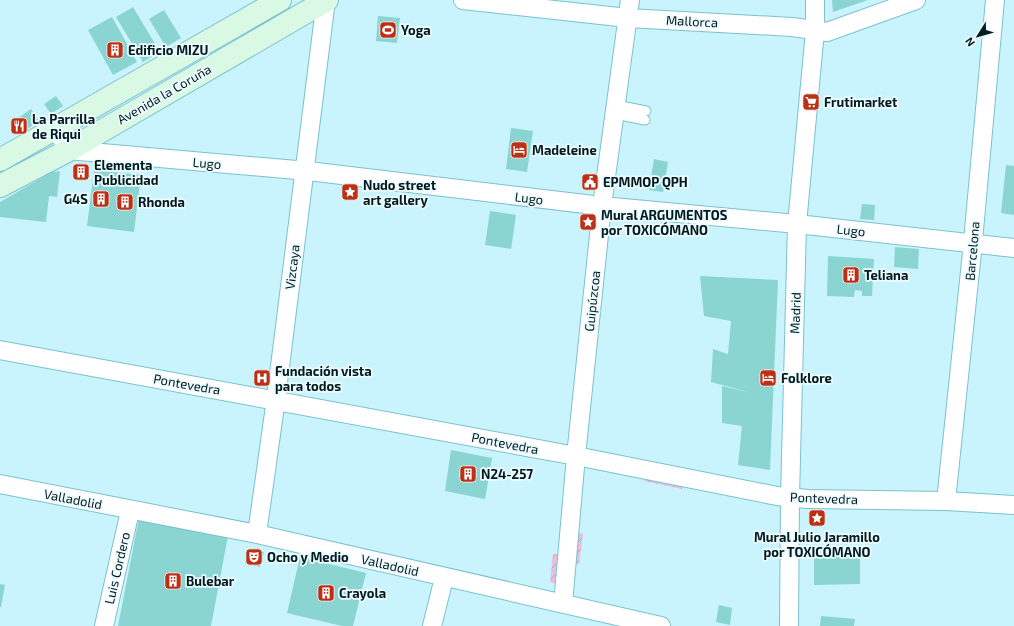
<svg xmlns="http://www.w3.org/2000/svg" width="1014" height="626" viewBox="0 0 1014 626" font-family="'Exo 2',sans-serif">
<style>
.garden{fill:url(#garden-furrows)}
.building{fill:#8ad4d1}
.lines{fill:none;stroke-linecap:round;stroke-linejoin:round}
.lane-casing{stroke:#7bc1d0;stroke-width:11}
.street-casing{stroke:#7bc1d0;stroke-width:20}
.secondary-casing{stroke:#7bc1d0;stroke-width:24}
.lane{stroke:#fff;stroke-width:9}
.street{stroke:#fff;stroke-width:18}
.secondary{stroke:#daf9e4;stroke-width:22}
.labels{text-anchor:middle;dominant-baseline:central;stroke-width:3.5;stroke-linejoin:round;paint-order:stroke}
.street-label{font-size:13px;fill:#001b21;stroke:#eefbfe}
.poi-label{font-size:13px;font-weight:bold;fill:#001b21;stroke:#eefbfe;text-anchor:start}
</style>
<defs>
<pattern id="garden-furrows" width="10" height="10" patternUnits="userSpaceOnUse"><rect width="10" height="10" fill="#e8bee0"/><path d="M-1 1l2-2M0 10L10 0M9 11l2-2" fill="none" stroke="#c5a3c0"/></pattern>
</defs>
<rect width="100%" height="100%" fill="#caf4fd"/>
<path class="garden" d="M645 475 683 482 682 489 644 481Z
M577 532 583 534 579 564 573 563Z
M553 554H559L556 584 550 582Z"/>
<path class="building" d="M832 0H868L833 12Z
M133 7 160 52 143 62 116 17Z
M164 10 181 38 166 47 149 19Z
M378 16 400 18 397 43 376 41Z
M112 17 137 62 113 75 88 30Z
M56 96 63 106 51 114 44 104Z
M31 109 39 121 18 135 10 124Z
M511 128 533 131 527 172 506 169Z
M654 159 668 162 663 192 649 190Z
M79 163 85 164 84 181 77 180Z
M1006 165 1014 166V215L1001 213Z
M94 170 141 175 134 232 87 226Z
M60 171 57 197 49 196 46 222 0 217V202L52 172Z
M862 204 875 205 874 220 860 219Z
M490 211 516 215 511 249 485 245Z
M895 247 919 249 918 269 894 267Z
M828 256 874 259 872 296H862V291L855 290 854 297 827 296Z
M700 276 778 280 770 470 738 465 742 426 722 423V386L752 393 711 382 713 349 728 354 731 321 704 316Z
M451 450 492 458 485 499 445 491Z
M139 518 228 536 211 626H118Z
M248 549 264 552 260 567 245 563Z
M814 556 860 558V584L814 585Z
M300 557 366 573 353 626H342L287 613Z
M0 584 5 585 1 607H0Z
M719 605 732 608 730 625 716 622Z
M821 616 855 619 854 626H820Z"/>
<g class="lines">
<defs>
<path id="lane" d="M616 105 646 111
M615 114 645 120"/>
<path id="street" d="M463 0 628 18 792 27 827 32 916 0
M56 129 68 150 308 171 602 206 797 224 1014 248
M0 350 576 456 777 496 808 499 946 501 1014 505
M0 484 257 534 661 626
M946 501 972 252 995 0
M257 534 275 406 326 0
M563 604 576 456 602 206 630 0
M104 626 130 511
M432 626 444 578
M789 626 790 497 797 224 815 31V0"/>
<path id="secondary" d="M0 160 280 0
M0 186 69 150 327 0"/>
</defs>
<use href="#lane" class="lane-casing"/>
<use href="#street" class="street-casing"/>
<use href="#secondary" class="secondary-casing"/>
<use href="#lane" class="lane"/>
<use href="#street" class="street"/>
<use href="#secondary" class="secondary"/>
</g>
<defs>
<symbol id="stadium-square" viewBox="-11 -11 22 22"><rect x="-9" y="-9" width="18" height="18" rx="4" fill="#bc3016" stroke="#eefbfe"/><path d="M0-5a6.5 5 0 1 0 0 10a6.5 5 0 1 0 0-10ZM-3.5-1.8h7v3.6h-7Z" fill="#fff"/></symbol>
<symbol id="building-square" viewBox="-11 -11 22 22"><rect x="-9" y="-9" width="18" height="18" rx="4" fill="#bc3016" stroke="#eefbfe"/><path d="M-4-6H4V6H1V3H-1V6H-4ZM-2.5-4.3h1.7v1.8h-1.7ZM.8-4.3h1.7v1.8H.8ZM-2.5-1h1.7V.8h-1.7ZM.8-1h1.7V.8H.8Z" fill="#fff"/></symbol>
<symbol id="supermarket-square" viewBox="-11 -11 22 22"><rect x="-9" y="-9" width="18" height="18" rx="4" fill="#bc3016" stroke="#eefbfe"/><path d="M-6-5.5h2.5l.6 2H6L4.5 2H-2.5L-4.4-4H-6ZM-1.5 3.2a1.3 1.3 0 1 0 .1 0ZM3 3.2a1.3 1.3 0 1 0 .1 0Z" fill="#fff"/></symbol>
<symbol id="restaurant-square" viewBox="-11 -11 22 22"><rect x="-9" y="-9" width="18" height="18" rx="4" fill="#bc3016" stroke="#eefbfe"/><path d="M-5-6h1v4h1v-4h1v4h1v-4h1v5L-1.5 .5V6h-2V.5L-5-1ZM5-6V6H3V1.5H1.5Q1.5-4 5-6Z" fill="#fff"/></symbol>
<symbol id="hotel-square" viewBox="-11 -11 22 22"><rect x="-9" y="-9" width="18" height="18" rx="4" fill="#bc3016" stroke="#eefbfe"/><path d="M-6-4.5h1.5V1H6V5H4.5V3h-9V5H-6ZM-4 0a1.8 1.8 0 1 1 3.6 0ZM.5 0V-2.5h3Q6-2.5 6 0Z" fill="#fff"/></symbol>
<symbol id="civic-square" viewBox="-11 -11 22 22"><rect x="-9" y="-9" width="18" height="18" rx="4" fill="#bc3016" stroke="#eefbfe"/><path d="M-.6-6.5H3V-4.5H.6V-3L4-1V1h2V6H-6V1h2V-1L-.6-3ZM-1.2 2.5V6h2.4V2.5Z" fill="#fff"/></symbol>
<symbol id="sight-square" viewBox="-11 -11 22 22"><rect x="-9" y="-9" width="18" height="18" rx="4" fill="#bc3016" stroke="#eefbfe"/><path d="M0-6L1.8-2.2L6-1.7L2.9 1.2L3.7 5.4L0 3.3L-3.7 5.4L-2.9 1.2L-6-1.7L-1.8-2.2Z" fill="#fff"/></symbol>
<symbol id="hospital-square" viewBox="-11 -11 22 22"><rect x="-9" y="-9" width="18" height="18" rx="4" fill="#bc3016" stroke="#eefbfe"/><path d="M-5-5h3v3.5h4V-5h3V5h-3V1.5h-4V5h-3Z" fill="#fff"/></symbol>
<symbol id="theatre-square" viewBox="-11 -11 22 22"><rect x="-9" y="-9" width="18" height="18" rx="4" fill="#bc3016" stroke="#eefbfe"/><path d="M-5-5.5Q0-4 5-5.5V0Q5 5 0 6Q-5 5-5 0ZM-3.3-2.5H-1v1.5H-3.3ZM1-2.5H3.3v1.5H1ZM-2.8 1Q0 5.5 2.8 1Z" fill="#fff"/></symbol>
</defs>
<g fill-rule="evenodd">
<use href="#stadium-square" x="378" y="20" width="20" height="20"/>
<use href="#building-square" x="105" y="40" width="20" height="20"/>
<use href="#supermarket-square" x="801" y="92" width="20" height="20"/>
<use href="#restaurant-square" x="9" y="116" width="20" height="20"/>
<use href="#hotel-square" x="509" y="140" width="20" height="20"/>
<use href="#building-square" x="71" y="162" width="20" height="20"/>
<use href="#civic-square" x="580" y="172" width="20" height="20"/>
<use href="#sight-square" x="340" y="182" width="20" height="20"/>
<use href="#building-square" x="91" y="189" width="20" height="20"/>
<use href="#building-square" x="115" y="192" width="20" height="20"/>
<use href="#sight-square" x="578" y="212" width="20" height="20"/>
<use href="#building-square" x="841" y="265" width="20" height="20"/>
<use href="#hospital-square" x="252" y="368" width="20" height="20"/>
<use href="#hotel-square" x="758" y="368" width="20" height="20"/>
<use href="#building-square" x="458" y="464" width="20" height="20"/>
<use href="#sight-square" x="807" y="508" width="20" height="20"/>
<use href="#theatre-square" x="244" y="547" width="20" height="20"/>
<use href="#building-square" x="163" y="571" width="20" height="20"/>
<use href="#building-square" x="316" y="583" width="20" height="20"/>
</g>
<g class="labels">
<g class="street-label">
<text transform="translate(692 21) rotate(3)">Mallorca</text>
<text transform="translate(164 94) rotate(-30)">Avenida la Coruña</text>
<text transform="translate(207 163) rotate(5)">Lugo</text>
<text transform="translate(529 198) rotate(7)">Lugo</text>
<text transform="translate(851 230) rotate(6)">Lugo</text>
<text transform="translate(972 251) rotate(-85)">Barcelona</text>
<text transform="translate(292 267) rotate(-83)">Vizcaya</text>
<text transform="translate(592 301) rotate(-84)">Guipúzcoa</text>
<text transform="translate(795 313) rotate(-88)">Madrid</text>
<text transform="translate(187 384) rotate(10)">Pontevedra</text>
<text transform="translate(505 443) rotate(11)">Pontevedra</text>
<text transform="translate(824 498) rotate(2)">Pontevedra</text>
<text transform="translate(73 499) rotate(11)">Valladolid</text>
<text transform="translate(390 565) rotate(13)">Valladolid</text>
<text transform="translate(117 568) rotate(-77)">Luis Cordero</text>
</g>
<g class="poi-label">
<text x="401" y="30">Yoga</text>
<text x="128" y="50">Edificio MIZU</text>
<text x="824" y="102">Frutimarket</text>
<text x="32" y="119">La Parrilla<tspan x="32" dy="15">de Riqui</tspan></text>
<text x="532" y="150">Madeleine</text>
<text x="94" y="165">Elementa<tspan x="94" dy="15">Publicidad</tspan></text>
<text x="603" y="182">EPMMOP QPH</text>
<text x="363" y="185">Nudo street<tspan x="363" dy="15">art gallery</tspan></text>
<text x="88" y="199" text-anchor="end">G4S</text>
<text x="138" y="202">Rhonda</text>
<text x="601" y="215">Mural ARGUMENTOS<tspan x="601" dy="15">por TOXICÓMANO</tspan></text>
<text x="864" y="275">Teliana</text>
<text x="275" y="371">Fundación vista<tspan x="275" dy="15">para todos</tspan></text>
<text x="781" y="378">Folklore</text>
<text x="481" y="474">N24-257</text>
<text x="817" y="537" text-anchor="middle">Mural Julio Jaramillo<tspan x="817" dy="15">por TOXICÓMANO</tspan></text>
<text x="267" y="557">Ocho y Medio</text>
<text x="186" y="581">Bulebar</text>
<text x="339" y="593">Crayola</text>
</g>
</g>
<g transform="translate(978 36) rotate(233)" stroke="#eefbfe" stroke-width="3" paint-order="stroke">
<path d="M0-3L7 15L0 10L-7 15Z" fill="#001b21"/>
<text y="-6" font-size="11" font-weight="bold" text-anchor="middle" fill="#001b21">N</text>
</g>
</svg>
